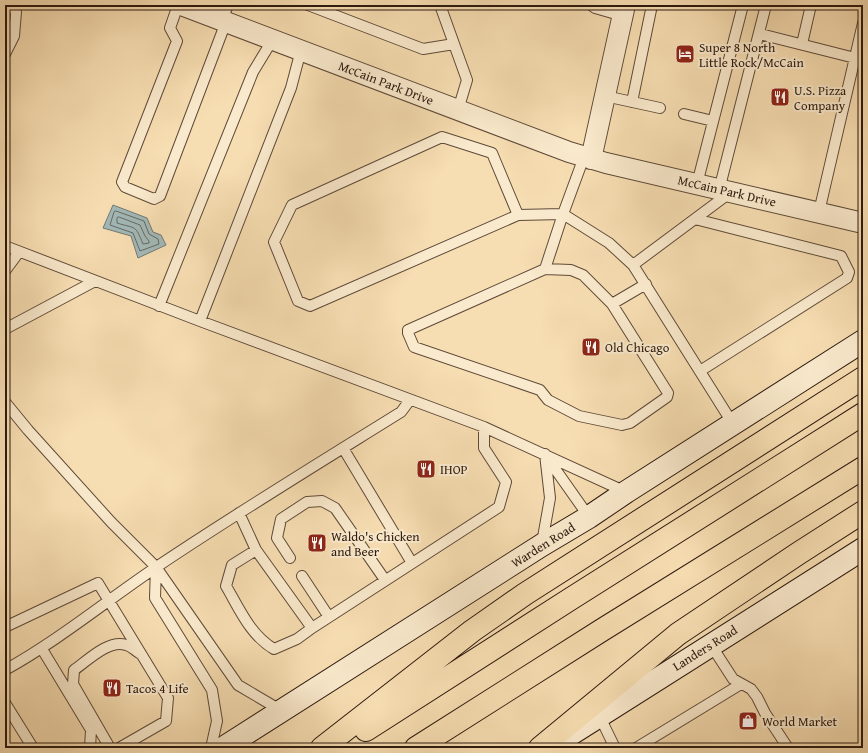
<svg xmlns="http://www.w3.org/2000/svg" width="868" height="753" viewBox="0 0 868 753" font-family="'Gentium Book Plus',serif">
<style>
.water{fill:#a2b9b8;stroke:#737974}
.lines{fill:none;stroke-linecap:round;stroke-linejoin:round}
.shore{stroke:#676964;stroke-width:1}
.lane-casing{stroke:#5f4a38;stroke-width:12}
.street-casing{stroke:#5f4a38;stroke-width:22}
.secondary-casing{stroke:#2c190f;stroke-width:24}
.highway-casing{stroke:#2c190f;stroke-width:24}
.lane{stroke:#faeacd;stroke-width:10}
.street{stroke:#faeacd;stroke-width:20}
.secondary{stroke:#faeacd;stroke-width:22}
.highway{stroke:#f7deb2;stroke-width:22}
.labels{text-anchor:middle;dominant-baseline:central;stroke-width:4;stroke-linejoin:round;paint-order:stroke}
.poi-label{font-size:13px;fill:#2c190f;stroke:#faeacd;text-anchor:start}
.street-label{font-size:13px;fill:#2c190f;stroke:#faeacd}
</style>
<rect width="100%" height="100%" fill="#f7deb2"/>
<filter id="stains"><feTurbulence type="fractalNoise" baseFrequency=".005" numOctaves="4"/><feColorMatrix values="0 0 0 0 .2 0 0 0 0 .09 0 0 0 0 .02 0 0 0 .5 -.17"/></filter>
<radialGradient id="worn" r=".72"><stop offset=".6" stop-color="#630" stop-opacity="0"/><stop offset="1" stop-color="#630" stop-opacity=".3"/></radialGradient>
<path class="water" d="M113 205 147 218 153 232 161 235 166 245 138 258 131 236 103 228Z"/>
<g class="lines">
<path class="shore" d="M116 211 144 221 149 234 158 239 159 244 140 251 133 233 110 225 114 212Z
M119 217 140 225 145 236 149 241V243L143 244C135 224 136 229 117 223V218Z"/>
<defs>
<path id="lane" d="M178 5 170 28 177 41 122 182 125 187 154 199 160 196 226 22
M308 5 423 49 454 44
M440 5 467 80 458 110
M591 5 595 8 623 16
M222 20 228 5
M760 34 855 58
M802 44 811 5
M5 54 14 36 16 12 10 5
M605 96 660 108
M632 102 652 5
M684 114 713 121
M584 157 563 214 609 243 633 265 733 424
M697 184 743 5
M719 190 766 5
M819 212 863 23
M518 215 492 153 442 137 292 205 274 242 298 301 310 306 518 215 563 214 545 269 408 330V333L414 347 540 390 548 400 579 416 622 425 630 423 667 397 668 393 612 304 583 275 571 270 545 269
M695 219 841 256 849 272 847 278 700 371
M5 246 200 321 484 427 626 492
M633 265 731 192
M5 271 19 252
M612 304 646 284
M159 306 253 72 273 39
M200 321 291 88 301 50
M5 329 95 281
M5 402 28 430 111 522 156 567 238 685 282 711
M343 448 412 563
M546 456 589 517
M239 513 256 550 312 628
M542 543 550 498 545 454
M256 550 232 565 226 586C239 608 250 635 274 649L297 639 312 628 499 507 506 482 484 448V427
M290 558 277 538 281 519 307 502 322 501 335 508 385 580
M156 567 155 598 212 690 217 721 211 748
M302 576 329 617
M5 627 98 583 168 698 166 721 119 748
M711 645 733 679 751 689 757 697 765 713 788 748
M42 649 91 730 90 748
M5 670C59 640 106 601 158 566 237 513 319 463 401 412L410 400
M5 703 33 748
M599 715 615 748
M110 748 73 684 74 670C87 661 109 639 126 645 130 646 135 650 139 653
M636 748 741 684"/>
<path id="street" d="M181 5 569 152 606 163 863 223
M591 159 625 5"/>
<path id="secondary" d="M563 739 863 549
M223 748 542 545 589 517 626 492 863 341"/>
<path id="highway" d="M366 730 572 598 863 414
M322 748 472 631 525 594 863 378
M416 748 602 630 863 468
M540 748 678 634 799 553 863 512"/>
</defs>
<use href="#lane" class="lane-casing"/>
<use href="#street" class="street-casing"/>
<use href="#secondary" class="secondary-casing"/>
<use href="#highway" class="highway-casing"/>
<use href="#lane" class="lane"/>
<use href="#street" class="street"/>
<use href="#secondary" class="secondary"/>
<use href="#highway" class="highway"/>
</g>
<defs>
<symbol id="hotel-square" viewBox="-11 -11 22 22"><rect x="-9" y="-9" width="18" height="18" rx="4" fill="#8f2418" stroke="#faeacd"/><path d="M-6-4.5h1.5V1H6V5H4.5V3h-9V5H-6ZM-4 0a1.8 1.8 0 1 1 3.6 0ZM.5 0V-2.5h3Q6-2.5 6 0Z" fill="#fff"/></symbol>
<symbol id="restaurant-square" viewBox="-11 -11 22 22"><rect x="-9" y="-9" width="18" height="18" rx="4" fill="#8f2418" stroke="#faeacd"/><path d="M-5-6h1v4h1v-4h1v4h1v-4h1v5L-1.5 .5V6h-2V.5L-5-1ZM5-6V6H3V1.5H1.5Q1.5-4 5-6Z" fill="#fff"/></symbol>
<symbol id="shop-square" viewBox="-11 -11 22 22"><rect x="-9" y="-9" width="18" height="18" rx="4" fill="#8f2418" stroke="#faeacd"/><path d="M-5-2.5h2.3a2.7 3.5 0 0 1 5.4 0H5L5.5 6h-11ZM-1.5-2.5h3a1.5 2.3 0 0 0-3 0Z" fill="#fff"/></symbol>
</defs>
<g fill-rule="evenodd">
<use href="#hotel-square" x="674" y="43" width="22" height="22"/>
<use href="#restaurant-square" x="769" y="86" width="22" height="22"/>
<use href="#restaurant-square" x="580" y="336" width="22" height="22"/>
<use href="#restaurant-square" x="415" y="458" width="22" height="22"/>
<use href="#restaurant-square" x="306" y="532" width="22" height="22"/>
<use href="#restaurant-square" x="101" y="677" width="22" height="22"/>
<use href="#shop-square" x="737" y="710" width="22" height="22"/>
</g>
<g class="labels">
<g class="poi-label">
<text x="699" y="47">Super 8 North<tspan x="699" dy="15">Little Rock/McCain</tspan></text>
<text x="794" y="90">U.S. Pizza<tspan x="794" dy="15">Company</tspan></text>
<text x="605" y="347">Old Chicago</text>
<text x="440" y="469">IHOP</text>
<text x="331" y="536">Waldo's Chicken<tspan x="331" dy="15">and Beer</tspan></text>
<text x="126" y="688">Tacos 4 Life</text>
<text x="762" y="721">World Market</text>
</g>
<g class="street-label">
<text transform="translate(386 83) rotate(21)">McCain Park Drive</text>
<text transform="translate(727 191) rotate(13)">McCain Park Drive</text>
<text transform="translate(543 545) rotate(-32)">Warden Road</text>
<text transform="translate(705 648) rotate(-32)">Landers Road</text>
</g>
</g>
<rect width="868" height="753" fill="none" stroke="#f7deb2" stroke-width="20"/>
<rect x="6" y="6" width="856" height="741" fill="none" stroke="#2c190f" stroke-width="2"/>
<rect x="10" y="10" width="848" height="733" fill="none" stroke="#2c190f"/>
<rect width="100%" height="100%" filter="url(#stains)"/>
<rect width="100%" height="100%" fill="url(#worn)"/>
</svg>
